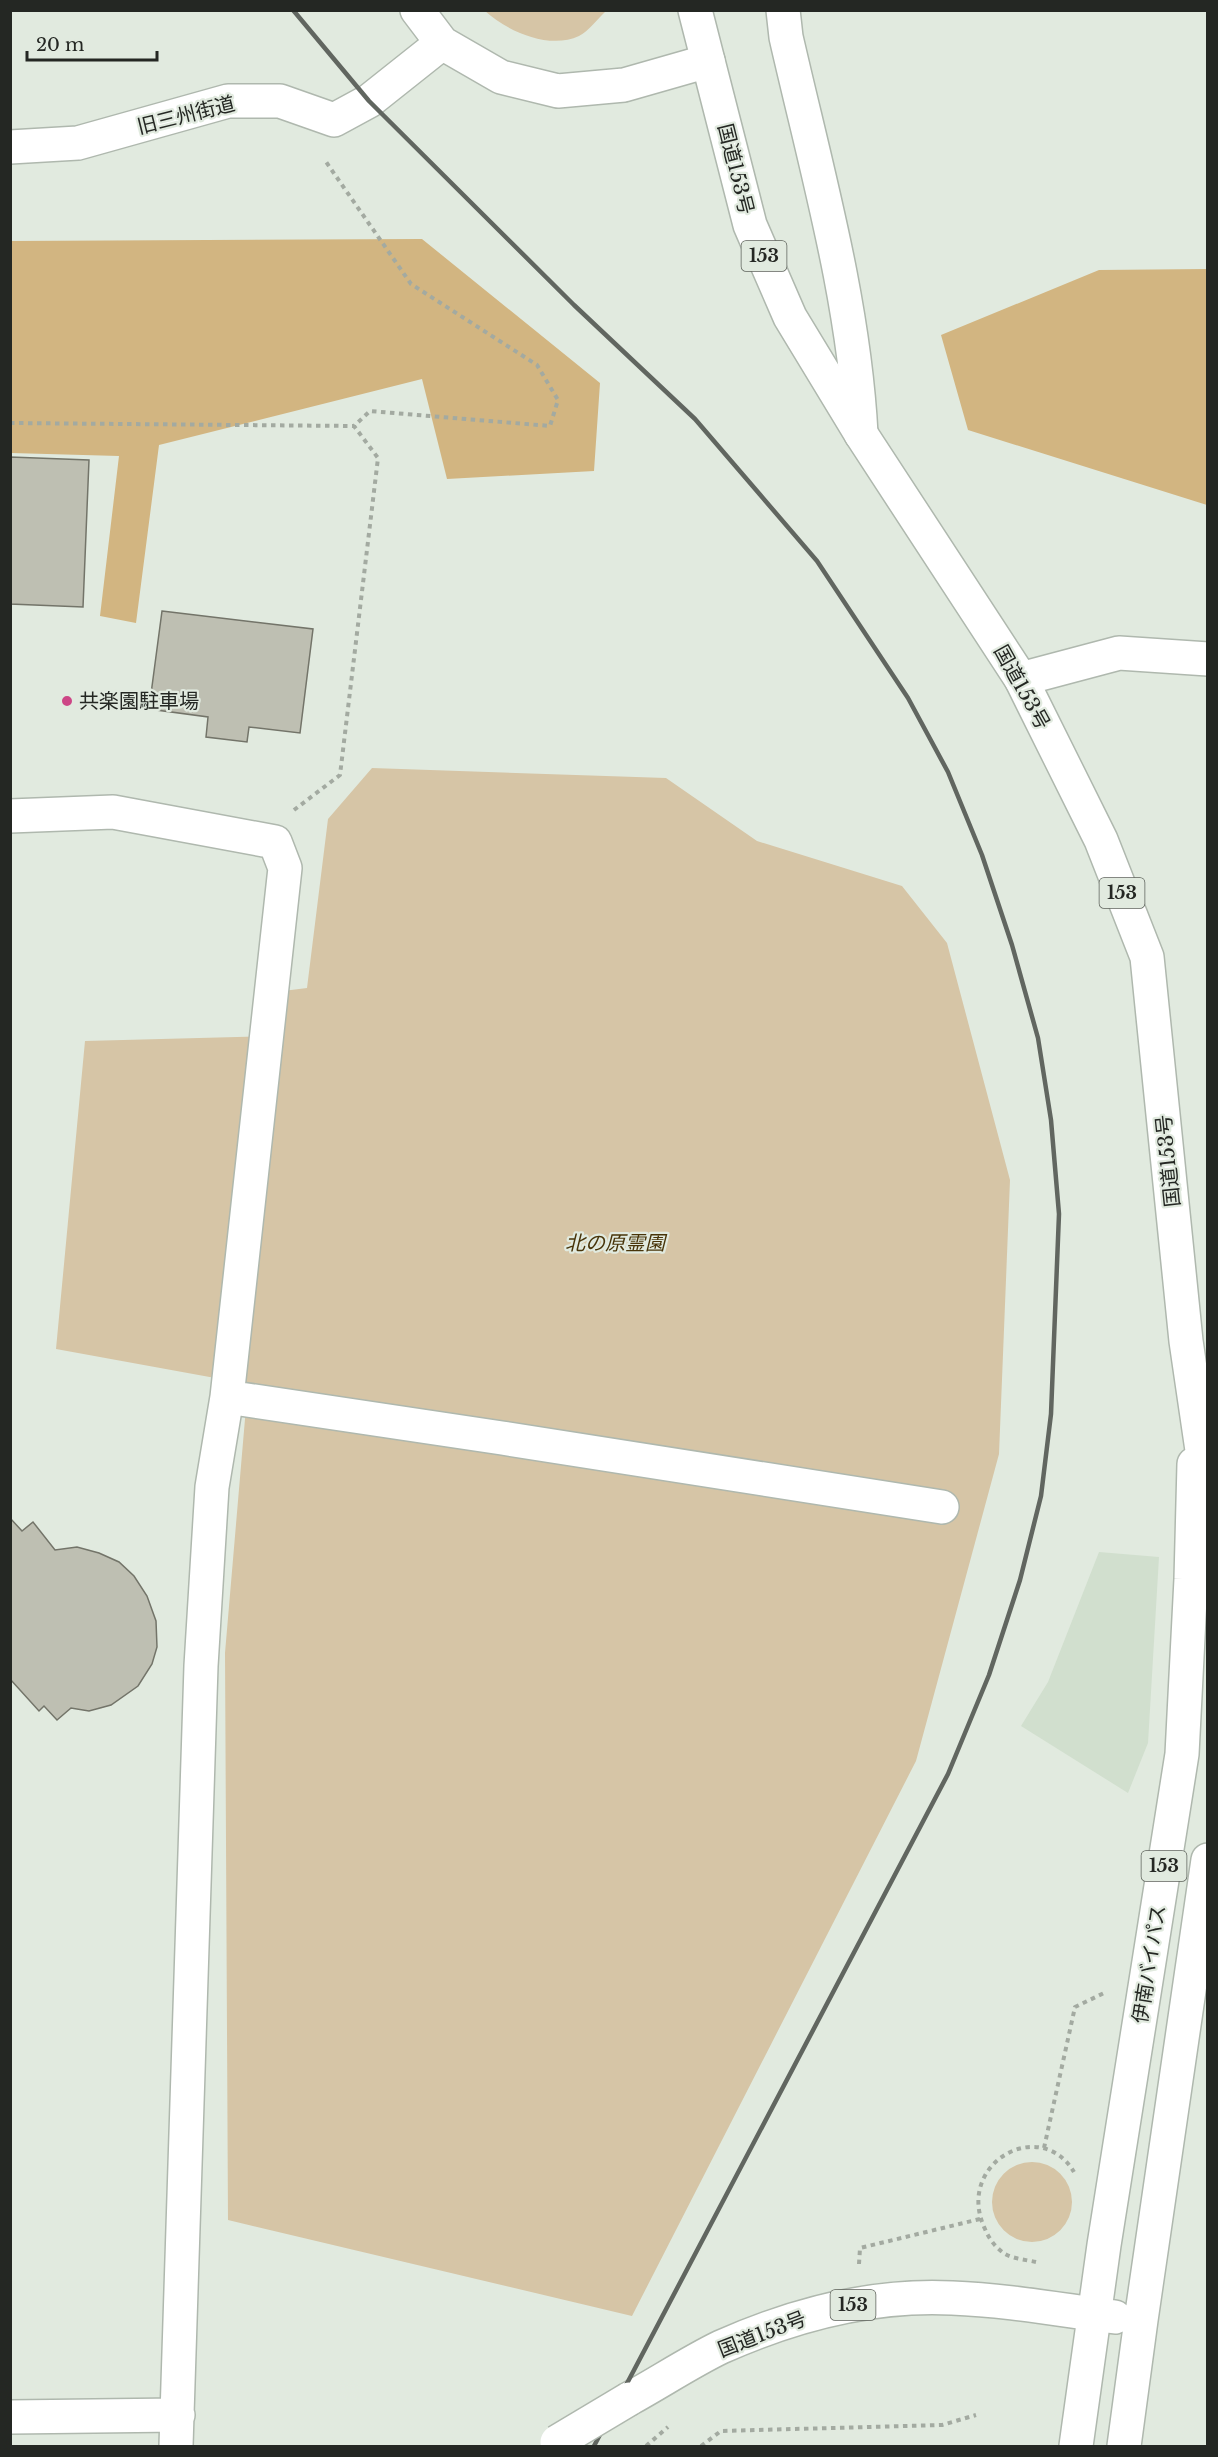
<svg xmlns="http://www.w3.org/2000/svg" width="1218" height="2457" viewBox="0 0 1218 2457" font-family="'Libre Baskerville','Noto Sans JP',serif">
<style>
.built{fill:#d1dfce}
.green{fill:#d6c5a6}
.forest{fill:#d2b581}
.building{fill:#bebfb2;stroke:#737469;stroke-width:1.5}
.lines{fill:none;stroke-linecap:round;stroke-linejoin:round}
.minor-casing{stroke:#afb8ae;stroke-width:36}
.highway-casing{stroke:#afb8ae;stroke-width:36}
.path{stroke:#a3aaa1;stroke-width:4;stroke-dasharray:4.5 4.5;stroke-linecap:butt}
.minor{stroke:#fff;stroke-width:33}
.highway{stroke:#fff;stroke-width:33}
.rail{stroke:#616660;stroke-width:4.5}
.highway-bridge-casing{stroke:#afb8ae;stroke-width:36;stroke-linecap:butt}
.highway-bridge{stroke:#fff;stroke-width:33}
.poi-dot{fill:#cd4686;stroke:#e1eadf;stroke-width:2}
.labels{text-anchor:middle;dominant-baseline:central;stroke-width:4.5;stroke-linejoin:round;paint-order:stroke}
.shield{fill:#e1eadf;stroke:#5d625b;stroke-width:1.5}
.shield-label{font-size:18px;font-weight:bold;fill:#242723}
.street-label{font-size:20px;fill:#242723;stroke:#e1eadf}
.poi-label{font-size:20px;fill:#242723;stroke:#e1eadf;text-anchor:start}
.park-label{font-size:20px;font-style:italic;fill:#483409;stroke:#e1eadf}
</style>
<rect width="100%" height="100%" fill="#e1eadf"/>
<path class="built" d="M1099 1552 1159 1557 1148 1743 1128 1793 1021 1726 1048 1682Z"/>
<path class="green" d="M485 11H606C598 18 589 31 579 36 549 50 507 31 485 11Z
M372 768 666 778 757 841 902 886 947 943 1010 1180 999 1454 916 1761 632 2316 228 2220 225 1653 248 1384 56 1349 85 1041 279 1036 283 991 307 988 328 819Z
M992 2202a40 40 0 1 1 80 0a40 40 0 1 1-80 0Z"/>
<path class="forest" d="M422 239 600 383 594 471 447 479 422 379 159 445 136 623 100 616 119 456 11 453V241Z
M1207 269V505L968 430 941 335 1099 270Z"/>
<path class="building" d="M10 457 89 460 83 607 10 604Z
M162 611 313 629 300 733 249 727 247 742 206 737 208 717 149 709Z
M10 1518 22 1531 33 1522 55 1550 77 1547 99 1553 119 1562 134 1576 147 1596 156 1621 157 1647 152 1664 138 1686 111 1705 89 1711 71 1708 57 1720 44 1706 39 1711 10 1679Z"/>
<g class="lines">
<defs>
<path id="minor" d="M417 10 442 43 501 77 558 91 624 85 708 61
M783 10 786 37C816 168 854 300 861 434
M10 147 78 143 228 101H280L334 120 369 101 442 43
M1021 679 1119 653 1208 659
M10 816 113 812 275 842 285 868 227 1397 212 1487 201 1666 176 2446
M227 1397 502 1438 942 1507
M10 2417 178 2415"/>
<path id="highway" d="M695 10 750 225 790 317 861 434 1021 679 1101 840 1147 957 1186 1341 1208 1491
M629 2399C660 2382 690 2362 721 2347 793 2315 873 2294 952 2298 1007 2300 1061 2310 1115 2317
M1076 2446 1104 2245 1182 1754 1191 1579 1194 1464
M1124 2446 1141 2320 1208 1860"/>
</defs>
<use href="#minor" class="minor-casing"/>
<use href="#highway" class="highway-casing"/>
<path class="path" d="M10 423 354 426
M294 810 340 775 378 458 354 426 370 411 550 426 558 400 537 365 411 284 324 159
M1044 2148 1075 2007 1104 1993
M1036 2262C1027 2260 1014 2259 1005 2254 996 2248 989 2239 985 2229 954 2164 1040 2115 1074 2172
M859 2264 860 2248 980 2219
M646 2446 668 2427
M701 2446 721 2431 942 2425 976 2415"/>
<use href="#minor" class="minor"/>
<use href="#highway" class="highway"/>
<path class="rail" d="M293 10 369 101 574 305 695 419 817 561 908 698 948 772 982 855 1012 945 1038 1038 1051 1120 1059 1214 1051 1414 1041 1496 1020 1580 989 1675 948 1774 594 2446"/>
<defs>
<path id="highway-bridge" d="M557 2442 629 2399"/>
</defs>
<use href="#highway-bridge" class="highway-bridge-casing"/>
<use href="#highway-bridge" class="highway-bridge"/>
</g>
<circle class="poi-dot" cx="67" cy="701" r="6"/>
<g class="labels">
<g class="shield">
<rect x="741.5" y="241" width="45" height="30" rx="4.5"/>
<rect x="1099.5" y="878" width="45" height="30" rx="4.5"/>
<rect x="1141.5" y="1851" width="45" height="30" rx="4.5"/>
<rect x="830.5" y="2290" width="45" height="30" rx="4.5"/>
</g>
<g class="shield-label">
<text x="764" y="256">153</text>
<text x="1122" y="893">153</text>
<text x="1164" y="1866">153</text>
<text x="853" y="2305">153</text>
</g>
<g class="street-label">
<text transform="translate(186 115) rotate(-14)">旧三州街道</text>
<text transform="translate(736 169) rotate(76)">国道153号</text>
<text transform="translate(1022 687) rotate(61)">国道153号</text>
<text transform="translate(1168 1161) rotate(-96)">国道153号</text>
<text transform="translate(1149 1964) rotate(-81)">伊南バイパス</text>
<text transform="translate(762 2334) rotate(-21)">国道153号</text>
</g>
<g class="poi-label">
<text x="79" y="701">共楽園駐車場</text>
</g>
<g class="park-label">
<text x="615" y="1243">北の原霊園</text>
</g>
</g>
<rect width="1218" height="2457" fill="none" stroke="#242723" stroke-width="24"/>
<path d="M27 51v9h130v-9" fill="none" stroke="#242723" stroke-width="3"/>
<text x="36" y="51" font-size="18" fill="#242723" stroke="#e1eadf" stroke-width="4.5" paint-order="stroke">20 m</text>
</svg>
